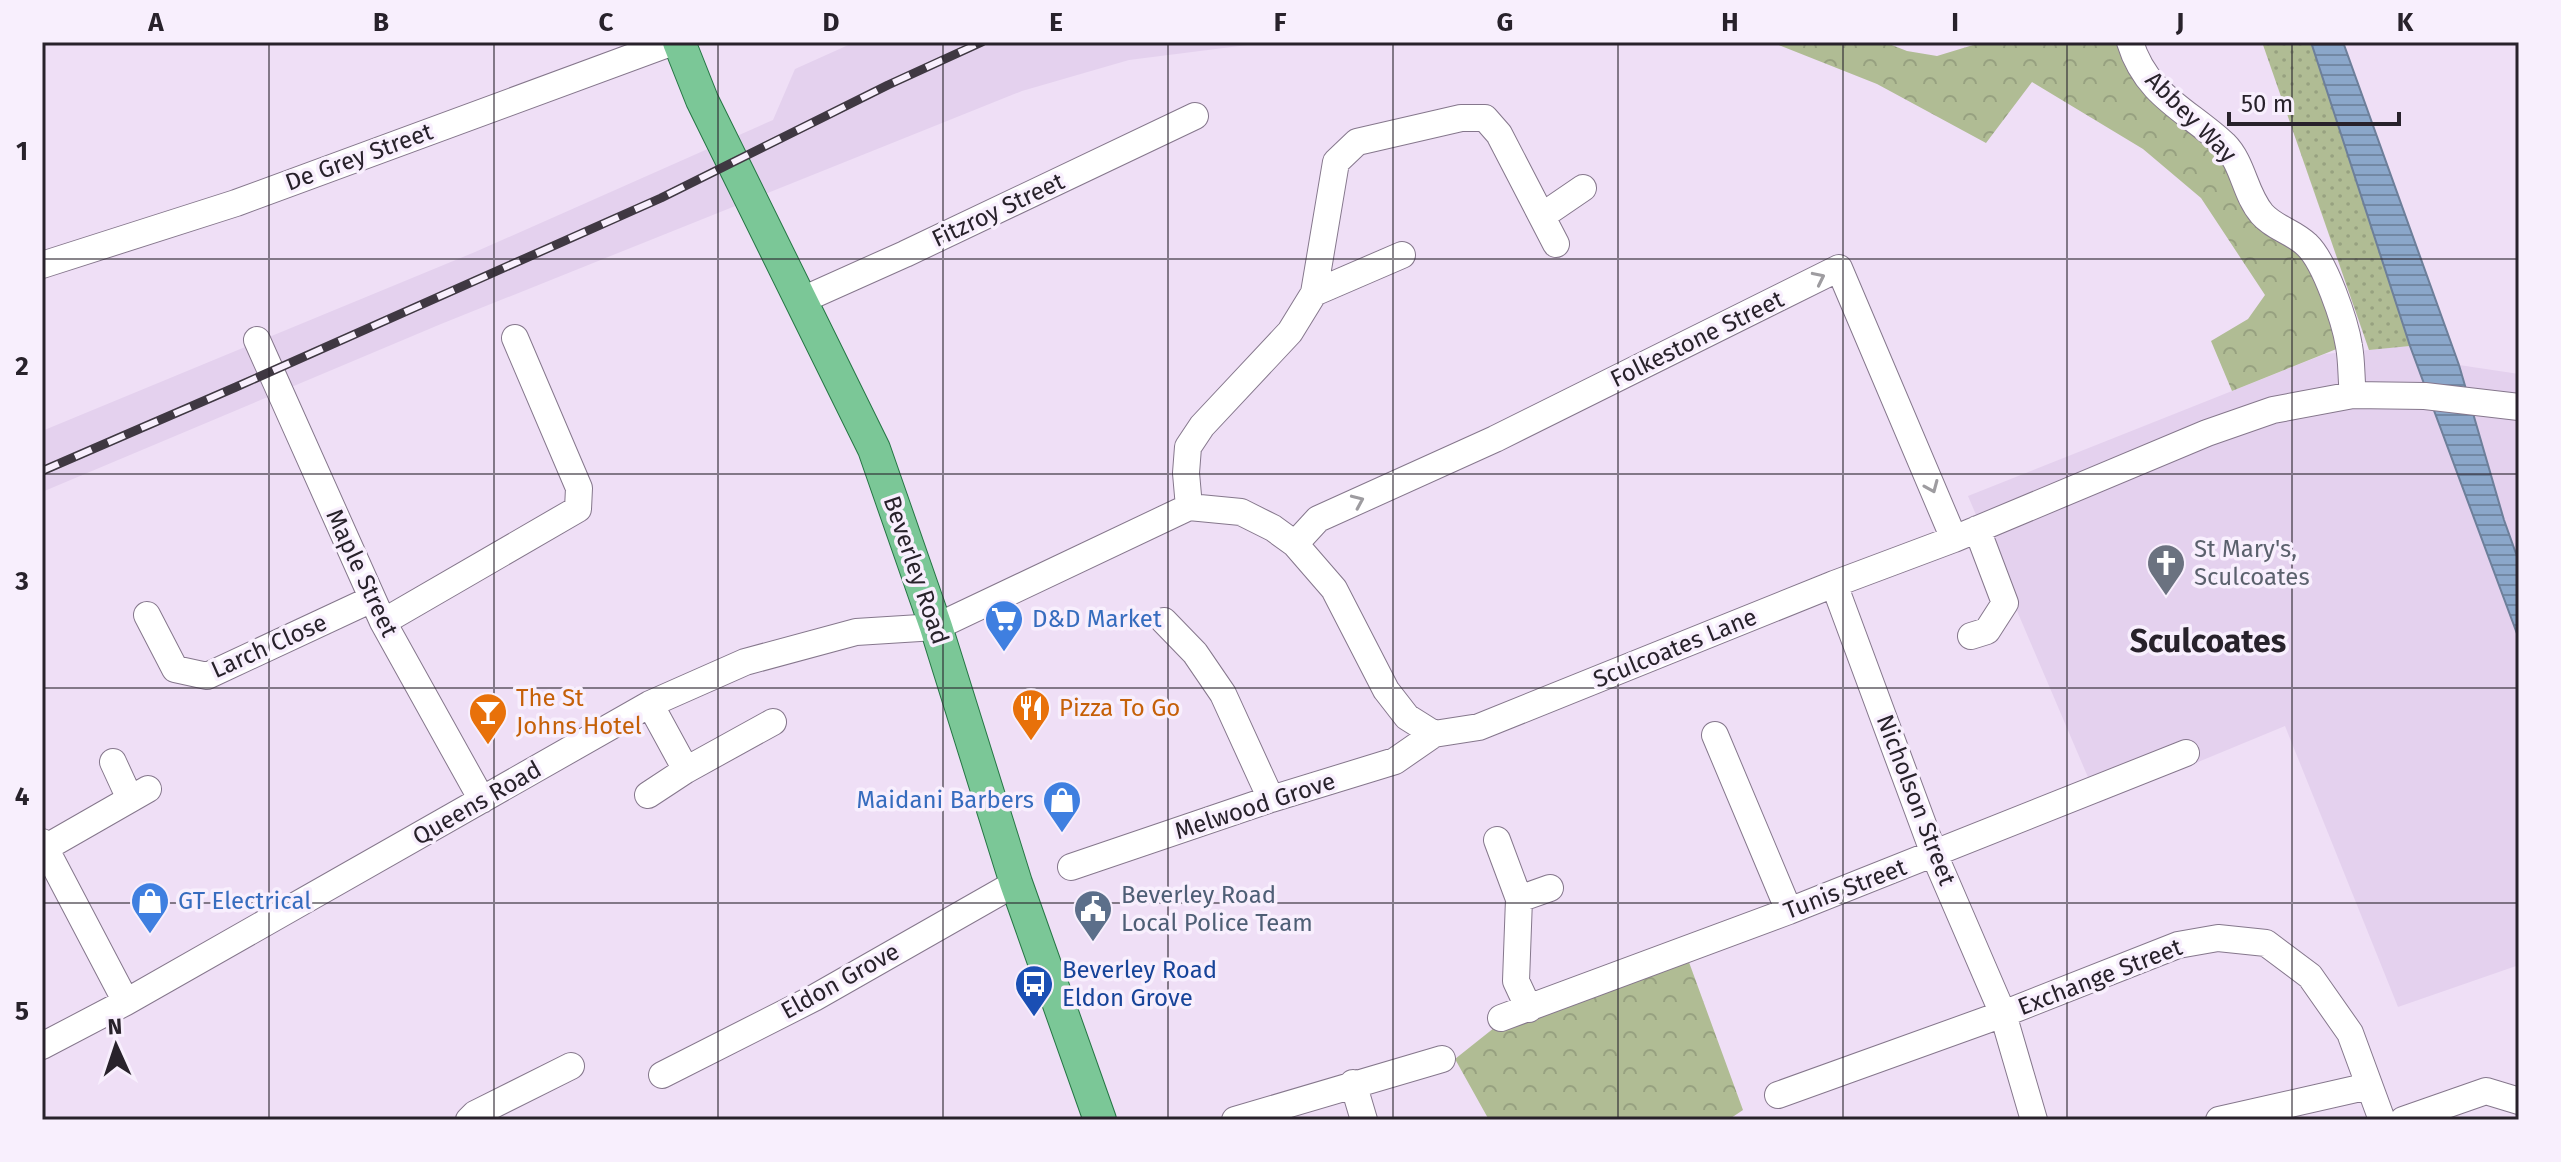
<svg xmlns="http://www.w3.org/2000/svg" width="2561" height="1162" viewBox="0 0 2561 1162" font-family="'Fira Sans',sans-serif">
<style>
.built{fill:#e4d1ee}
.grass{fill:url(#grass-dots)}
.park{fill:url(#park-crowns)}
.water{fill:url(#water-rules);stroke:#6d7f9a;stroke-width:2}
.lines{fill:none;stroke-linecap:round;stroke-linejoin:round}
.minor-casing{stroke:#85778c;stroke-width:28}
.major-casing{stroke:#257544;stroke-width:34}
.minor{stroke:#fff;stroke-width:26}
.major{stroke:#7bc797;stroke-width:32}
.rail-casing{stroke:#3f3842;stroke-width:9}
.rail{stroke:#f8effd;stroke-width:6;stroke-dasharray:18;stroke-linecap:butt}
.oneway{stroke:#9e9ca0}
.grid{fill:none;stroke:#28222b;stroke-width:2;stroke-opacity:0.55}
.labels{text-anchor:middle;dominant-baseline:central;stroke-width:7;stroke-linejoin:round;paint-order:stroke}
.street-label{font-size:24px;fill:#28222b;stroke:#f8effd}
.worship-label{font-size:24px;fill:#5b616d;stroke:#f8effd;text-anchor:start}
.shop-label{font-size:24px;fill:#366cbe;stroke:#f8effd;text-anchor:start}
.food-label{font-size:24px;fill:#c56008;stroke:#f8effd;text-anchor:start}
.service-label{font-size:24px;fill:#4e5e75;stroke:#f8effd;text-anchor:start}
.transit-label{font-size:24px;fill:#164399;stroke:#f8effd;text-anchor:start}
.district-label{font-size:32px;font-weight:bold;fill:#28222b;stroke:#f8effd}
.neatline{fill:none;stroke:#28222b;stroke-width:3}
.grid-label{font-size:26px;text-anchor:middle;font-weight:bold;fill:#28222b}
</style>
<defs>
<pattern id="grass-dots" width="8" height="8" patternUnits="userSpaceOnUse" patternTransform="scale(2)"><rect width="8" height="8" fill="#b0bc94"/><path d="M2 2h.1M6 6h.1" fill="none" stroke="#97a180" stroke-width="1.8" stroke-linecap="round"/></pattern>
<pattern id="park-crowns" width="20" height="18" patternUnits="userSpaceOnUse" patternTransform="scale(2)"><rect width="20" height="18" fill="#b0bc94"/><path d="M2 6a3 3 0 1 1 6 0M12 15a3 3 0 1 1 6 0" fill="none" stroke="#97a180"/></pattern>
<pattern id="water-rules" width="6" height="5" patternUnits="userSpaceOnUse" patternTransform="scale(2)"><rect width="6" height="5" fill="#8ba7ca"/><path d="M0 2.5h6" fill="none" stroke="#7288a4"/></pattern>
</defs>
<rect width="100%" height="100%" fill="#efdff6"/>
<path class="built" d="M855 42H1271L1129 60 1022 91 441 324 42 492V431L475 252 773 120 795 69Z
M2410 346 2519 639V965L2398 1007 2285 726 2099 803 1968 496 2325 354Z
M2459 365 2519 374V562L2504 520Z"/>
<path class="grass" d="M2262 42H2311L2410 346 2369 350Z"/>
<path class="park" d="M1771 42H1884L1907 51 1937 56 1983 42H2127L2297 238 2349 344 2232 391 2211 341 2248 319 2265 295 2201 198 2143 149 2032 82 1986 143 1877 84Z
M1686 954 1743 1110 1728 1120H1489L1455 1059 1499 1024Z"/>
<path class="water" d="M2311 42H2343L2459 365 2504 520 2519 562V639L2410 346Z"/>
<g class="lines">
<defs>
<path id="minor" d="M2130 42C2146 95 2187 110 2224 144 2244 164 2244 193 2262 214 2274 228 2294 232 2307 245 2325 262 2345 321 2349 346 2352 362 2351 379 2353 395
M1542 216 1583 188
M42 265 236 203 673 42
M1314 293 1402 255
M800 301 905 254 1195 116
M257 340 383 622 482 800
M1189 507 1186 473 1188 447 1202 426 1290 332 1314 293 1336 162 1357 142 1461 118H1485L1499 134 1556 244
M1295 544 1318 519 1495 439 1839 268 1954 539
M1834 584 1934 854 2003 1014 2034 1120
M147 615 175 669 207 676 372 599
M1164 621 1195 653 1223 694 1271 799
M383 622 578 509 579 488 515 338
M1971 636 1987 631 2005 603 1977 529
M650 704 686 770
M1715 735 1789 911
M113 762 130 799
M648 795 686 770 773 722
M1497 840 1519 899 1516 981 1529 1009
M42 842 126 1002
M45 848 148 789
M1071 867 1271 799 1395 761 1434 734
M1519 899 1550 888
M1501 1018 1789 911 2186 753
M42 1046 126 1002 650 704 745 662 856 632 936 627 1189 507 1241 512 1273 528 1295 544 1334 589 1386 690 1407 717 1434 734 1479 727 1834 584 1954 539 2207 433 2273 410 2353 395 2425 396 2519 407
M662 1075 814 998 1016 883
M1353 1083 1364 1120
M1778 1095 2003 1014 2178 945 2218 938 2266 943 2310 976 2350 1033 2382 1120
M469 1120 475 1114 571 1066
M1235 1120 1442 1059
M2219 1120 2369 1086
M2403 1120 2486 1091 2519 1101"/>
<path id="major" d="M679 42 702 100 874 449 936 627 1016 883 1100 1120"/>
</defs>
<use href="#minor" class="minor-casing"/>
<use href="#major" class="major-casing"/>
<use href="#minor" class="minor"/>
<use href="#major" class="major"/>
<defs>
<path id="rail" d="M42 471 236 387 661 198 888 85 982 42"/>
</defs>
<use href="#rail" class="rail-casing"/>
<use href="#rail" class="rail"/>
</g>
<defs><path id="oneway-chevron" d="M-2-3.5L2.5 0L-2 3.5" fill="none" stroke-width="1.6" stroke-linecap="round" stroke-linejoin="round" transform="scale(2)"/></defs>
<g class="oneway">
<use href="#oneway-chevron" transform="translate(1819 278) rotate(-26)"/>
<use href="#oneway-chevron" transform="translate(1932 487) rotate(67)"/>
<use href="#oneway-chevron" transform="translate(1358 501) rotate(-24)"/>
</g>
<path class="grid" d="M269 42V1120M494 42V1120M718 42V1120M943 42V1120M1168 42V1120M1393 42V1120M1618 42V1120M1843 42V1120M2067 42V1120M2292 42V1120M42 259H2519M42 474H2519M42 688H2519M42 903H2519"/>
<defs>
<symbol id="church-pin" viewBox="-11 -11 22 30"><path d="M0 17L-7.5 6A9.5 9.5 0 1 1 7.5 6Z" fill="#6b7280" stroke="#f8effd"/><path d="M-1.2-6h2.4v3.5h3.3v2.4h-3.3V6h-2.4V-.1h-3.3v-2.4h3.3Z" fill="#fff"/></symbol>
<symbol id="supermarket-pin" viewBox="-11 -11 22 30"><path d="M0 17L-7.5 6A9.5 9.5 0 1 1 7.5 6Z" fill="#3f7fe0" stroke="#f8effd"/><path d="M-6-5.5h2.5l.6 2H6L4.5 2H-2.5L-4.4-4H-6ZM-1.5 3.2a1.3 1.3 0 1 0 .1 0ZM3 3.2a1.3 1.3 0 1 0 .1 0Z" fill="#fff"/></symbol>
<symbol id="restaurant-pin" viewBox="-11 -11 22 30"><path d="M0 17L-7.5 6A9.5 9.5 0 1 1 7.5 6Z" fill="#e8710a" stroke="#f8effd"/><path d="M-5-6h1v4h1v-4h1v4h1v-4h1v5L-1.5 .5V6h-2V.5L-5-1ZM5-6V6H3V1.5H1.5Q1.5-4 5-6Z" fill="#fff"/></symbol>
<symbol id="bar-pin" viewBox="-11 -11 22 30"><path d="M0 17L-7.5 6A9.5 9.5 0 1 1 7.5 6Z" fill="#e8710a" stroke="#f8effd"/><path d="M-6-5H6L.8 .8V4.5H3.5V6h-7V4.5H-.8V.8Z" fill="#fff"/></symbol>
<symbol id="shop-pin" viewBox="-11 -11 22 30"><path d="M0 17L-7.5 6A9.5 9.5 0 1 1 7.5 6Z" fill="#3f7fe0" stroke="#f8effd"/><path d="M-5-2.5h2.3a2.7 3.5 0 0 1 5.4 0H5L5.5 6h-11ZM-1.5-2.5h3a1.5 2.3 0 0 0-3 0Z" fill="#fff"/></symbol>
<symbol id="civic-pin" viewBox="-11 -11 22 30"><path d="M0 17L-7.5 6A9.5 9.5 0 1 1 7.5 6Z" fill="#5c6f8a" stroke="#f8effd"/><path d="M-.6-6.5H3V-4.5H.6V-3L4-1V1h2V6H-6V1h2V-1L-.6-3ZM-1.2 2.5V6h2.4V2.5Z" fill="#fff"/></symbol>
<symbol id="bus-pin" viewBox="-11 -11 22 30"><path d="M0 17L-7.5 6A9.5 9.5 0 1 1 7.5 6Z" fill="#1a4fb4" stroke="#f8effd"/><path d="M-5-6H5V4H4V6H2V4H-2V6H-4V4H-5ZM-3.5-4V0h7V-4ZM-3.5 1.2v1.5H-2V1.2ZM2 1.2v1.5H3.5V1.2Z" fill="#fff"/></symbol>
</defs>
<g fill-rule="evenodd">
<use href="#church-pin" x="2144" y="541" width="44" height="60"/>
<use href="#supermarket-pin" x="982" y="597" width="44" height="60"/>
<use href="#restaurant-pin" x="1009" y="686" width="44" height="60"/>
<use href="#bar-pin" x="466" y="690" width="44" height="60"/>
<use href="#shop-pin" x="1040" y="778" width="44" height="60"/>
<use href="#shop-pin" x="128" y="879" width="44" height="60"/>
<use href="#civic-pin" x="1071" y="887" width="44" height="60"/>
<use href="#bus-pin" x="1012" y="962" width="44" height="60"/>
</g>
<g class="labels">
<g class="street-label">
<text transform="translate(2191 117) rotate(45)">Abbey Way</text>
<text transform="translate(359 157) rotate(-20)">De Grey Street</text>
<text transform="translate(998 210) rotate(-25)">Fitzroy Street</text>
<text transform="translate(1697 339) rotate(-26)">Folkestone Street</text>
<text transform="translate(916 570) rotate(71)">Beverley Road</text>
<text transform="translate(362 573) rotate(65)">Maple Street</text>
<text transform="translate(269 646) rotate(-24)">Larch Close</text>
<text transform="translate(1675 648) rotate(-22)">Sculcoates Lane</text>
<text transform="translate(1916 800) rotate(69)">Nicholson Street</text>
<text transform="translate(477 803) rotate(-30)">Queens Road</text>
<text transform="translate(1255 806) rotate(-18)">Melwood Grove</text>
<text transform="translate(1845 889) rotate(-21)">Tunis Street</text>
<text transform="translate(2100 977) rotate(-21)">Exchange Street</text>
<text transform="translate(840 981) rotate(-29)">Eldon Grove</text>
</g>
<g class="worship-label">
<text x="2194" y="549">St Mary's,<tspan x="2194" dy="28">Sculcoates</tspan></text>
</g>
<g class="shop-label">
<text x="1032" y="619">D&amp;D Market</text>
<text x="1034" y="800" text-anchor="end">Maidani Barbers</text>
<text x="178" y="901">GT Electrical</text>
</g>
<g class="food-label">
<text x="516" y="698">The St<tspan x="516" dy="28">Johns Hotel</tspan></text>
<text x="1059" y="708">Pizza To Go</text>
</g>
<g class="service-label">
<text x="1121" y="895">Beverley Road<tspan x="1121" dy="28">Local Police Team</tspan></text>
</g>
<g class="transit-label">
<text x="1062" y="970">Beverley Road<tspan x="1062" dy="28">Eldon Grove</tspan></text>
</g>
<g class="district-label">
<text x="2208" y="641">Sculcoates</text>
</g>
</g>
<rect width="2561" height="1162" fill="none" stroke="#f8effd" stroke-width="88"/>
<g transform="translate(116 1046) rotate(357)" stroke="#f8effd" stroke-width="6" paint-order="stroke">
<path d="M0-6L14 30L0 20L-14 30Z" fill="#28222b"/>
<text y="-12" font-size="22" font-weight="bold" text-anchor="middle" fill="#28222b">N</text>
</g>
<path d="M2229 112v12h170v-12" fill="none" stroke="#28222b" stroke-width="4"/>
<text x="2241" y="112" font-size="24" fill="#28222b" stroke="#f8effd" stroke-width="6" paint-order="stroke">50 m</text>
<rect x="44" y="44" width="2473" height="1074" class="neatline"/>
<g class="grid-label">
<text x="156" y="31">A</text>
<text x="381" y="31">B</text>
<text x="606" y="31">C</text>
<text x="831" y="31">D</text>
<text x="1056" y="31">E</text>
<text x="1280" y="31">F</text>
<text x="1505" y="31">G</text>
<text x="1730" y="31">H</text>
<text x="1955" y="31">I</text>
<text x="2180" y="31">J</text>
<text x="2405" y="31">K</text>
<text x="22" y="160">1</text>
<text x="22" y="375">2</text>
<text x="22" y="590">3</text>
<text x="22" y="805">4</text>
<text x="22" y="1020">5</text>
</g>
</svg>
